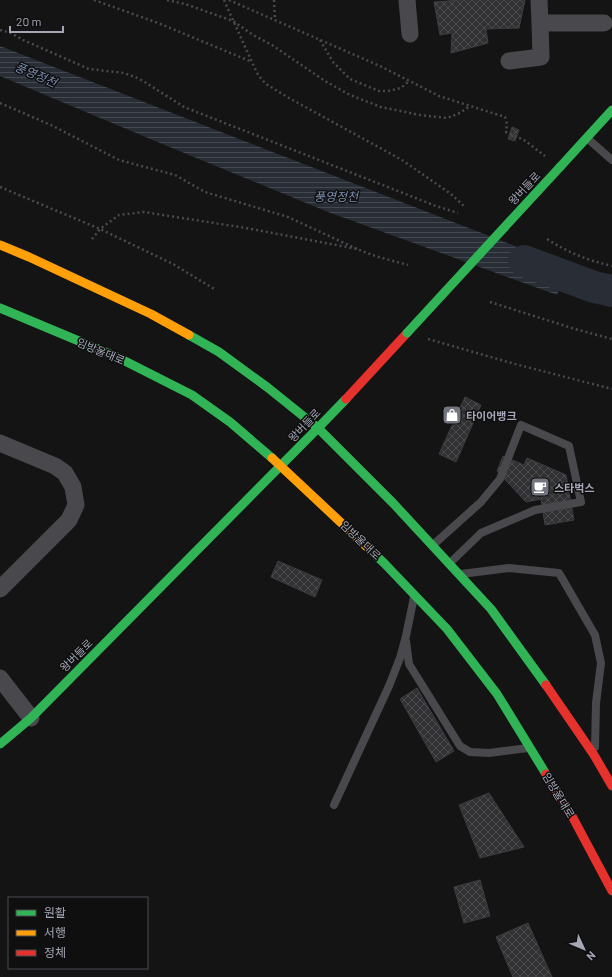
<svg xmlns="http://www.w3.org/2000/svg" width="612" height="977" viewBox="0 0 612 977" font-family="Barlow,'Noto Sans KR',sans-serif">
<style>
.water{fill:url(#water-rules)}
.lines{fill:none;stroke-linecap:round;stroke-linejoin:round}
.river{stroke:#282d36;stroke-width:32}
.building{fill:url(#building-cross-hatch);stroke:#3d3d41}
.path{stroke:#4a4a4f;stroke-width:2.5;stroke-dasharray:2 3;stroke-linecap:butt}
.lane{stroke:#49494d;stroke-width:8}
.street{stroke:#49494d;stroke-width:17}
.fast{stroke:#30b455;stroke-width:9}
.slow{stroke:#ff9f0a;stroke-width:9}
.jam{stroke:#e5322d;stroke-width:9}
.fast-bridge{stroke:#30b455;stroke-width:9}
.labels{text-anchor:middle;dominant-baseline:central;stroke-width:3;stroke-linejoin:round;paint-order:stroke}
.street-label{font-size:11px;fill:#a5a7b6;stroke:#0f0f10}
.poi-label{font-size:11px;font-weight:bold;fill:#a5a7b6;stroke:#0f0f10;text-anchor:start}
.water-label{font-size:12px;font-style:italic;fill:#7c8eb1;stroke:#0f0f10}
</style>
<defs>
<pattern id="water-rules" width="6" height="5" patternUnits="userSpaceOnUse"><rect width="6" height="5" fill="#282d36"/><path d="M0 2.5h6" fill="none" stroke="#444951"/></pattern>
<pattern id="building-cross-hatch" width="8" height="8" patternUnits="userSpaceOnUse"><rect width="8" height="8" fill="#313133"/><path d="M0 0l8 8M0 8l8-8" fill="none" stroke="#4c4c4e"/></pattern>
</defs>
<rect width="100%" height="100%" fill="#141415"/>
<path class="water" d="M0 46 569 267 557 295 328 212 148 138 0 76Z"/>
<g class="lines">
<path class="river" d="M524 261 594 287 612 291"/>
</g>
<path class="building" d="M461 0H525L519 28 486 29 488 43 451 53 452 33 440 35 434 2Z
M512 127 519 130 515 141 508 139Z
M465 397 481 405 456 462 439 454Z
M503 456 524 465 527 458 566 475 574 520 545 525 541 499 526 502 497 471Z
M278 561 322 580 315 597 271 577Z
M417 688 454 751 436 762 400 699Z
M489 793 524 847 480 858 459 805Z
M480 880 490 916 464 923 454 887Z
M528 923 552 977H513L496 937Z"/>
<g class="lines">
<path class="path" d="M94 0 158 23 252 62
M167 0 185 4 233 21 253 35 272 45 325 81 350 95 381 107 420 115 447 118 460 113 470 106
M224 0 241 38 258 75 266 84 289 98 402 160 451 194 465 207
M229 0 382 67 439 96 505 117 507 124 506 132 524 140 545 156
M274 0 275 20
M0 30 11 33 23 40 89 69 124 73 135 77 143 81 184 107 436 206 458 213
M320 40 333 62 350 79 379 91H388L401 88 409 81
M0 103 53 126 119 160 175 175 205 192 288 217 357 249
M0 187 100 229 173 264 216 290
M92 239 100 229 119 215 144 212 246 228 357 249 375 256 408 265
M547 239C569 253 587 260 612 266
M490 302 575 329 612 339
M428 339 515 364 612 389"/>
<path class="lane" d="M587 138 612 160
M433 545 481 502 500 479 521 425 569 446 581 502 535 510 481 533 450 563
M461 574 509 568 559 573 595 635 601 663 596 703 595 747
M406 641 409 664 460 746 470 752 489 753 528 748
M334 805 389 686 400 658 406 636 414 597"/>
<path class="street" d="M407 0 410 34
M539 0 540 23H604
M509 61 541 57 540 23
M0 443 55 466 65 473 73 487 76 505 69 520 0 589
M0 678 31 718"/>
<path class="fast" d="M560 167 612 110
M0 308 117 357 192 395 230 422 272 458
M189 335 219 352 267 387 318 428 393 503 491 609 546 685
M367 547 384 563 447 629 497 694 546 774
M0 744 31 718 318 428 346 399"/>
<path class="slow" d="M0 245 29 257 151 314 189 335
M272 458 367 547"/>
<path class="jam" d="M346 399 407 333
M546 685 594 755 612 786
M546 774 572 816 612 891"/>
<path class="fast-bridge" d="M407 333 560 167"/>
</g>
<defs>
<symbol id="shop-square" viewBox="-11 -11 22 22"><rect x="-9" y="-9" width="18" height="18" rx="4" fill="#72747e" stroke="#0f0f10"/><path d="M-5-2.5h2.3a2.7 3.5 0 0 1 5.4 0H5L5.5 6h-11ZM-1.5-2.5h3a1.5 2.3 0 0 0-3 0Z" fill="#fff"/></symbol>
<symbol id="cafe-square" viewBox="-11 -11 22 22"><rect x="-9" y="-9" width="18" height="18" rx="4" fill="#72747e" stroke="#0f0f10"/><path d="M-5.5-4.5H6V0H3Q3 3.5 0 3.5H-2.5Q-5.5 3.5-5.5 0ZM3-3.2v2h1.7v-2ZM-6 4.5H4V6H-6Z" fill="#fff"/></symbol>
</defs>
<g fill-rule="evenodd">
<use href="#shop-square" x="441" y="404" width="22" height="22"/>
<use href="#cafe-square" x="529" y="476" width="22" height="22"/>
</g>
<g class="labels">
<g class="street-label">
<text transform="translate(524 188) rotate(-47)">왕버들로</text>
<text transform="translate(101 351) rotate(23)">임방울대로</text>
<text transform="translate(304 425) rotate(-46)">왕버들로</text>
<text transform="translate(361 540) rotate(43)">임방울대로</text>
<text transform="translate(76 655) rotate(-45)">왕버들로</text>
<text transform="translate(559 795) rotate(59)">임방울대로</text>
</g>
<g class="poi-label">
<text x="466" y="415">타이어뱅크</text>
<text x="554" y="487">스타벅스</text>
</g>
<g class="water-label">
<text transform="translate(36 74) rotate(23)">풍영정천</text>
<text x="336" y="196">풍영정천</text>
</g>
</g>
<rect x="8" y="897" width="140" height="72" fill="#0f0f10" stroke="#4b4c52"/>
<rect x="16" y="910" width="20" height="6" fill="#30b455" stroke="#4b4c52"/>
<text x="44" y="917" font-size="12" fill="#a5a7b6">원활</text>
<rect x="16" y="930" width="20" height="6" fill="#ff9f0a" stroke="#4b4c52"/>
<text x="44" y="937" font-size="12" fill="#a5a7b6">서행</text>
<rect x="16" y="950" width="20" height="6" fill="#e5322d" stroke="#4b4c52"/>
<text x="44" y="957" font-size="12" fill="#a5a7b6">정체</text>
<g transform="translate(584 949) rotate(134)" stroke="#0f0f10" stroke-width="3" paint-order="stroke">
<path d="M0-3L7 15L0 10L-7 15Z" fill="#a5a7b6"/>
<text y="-6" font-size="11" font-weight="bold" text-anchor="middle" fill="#a5a7b6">N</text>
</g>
<path d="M10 26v6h53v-6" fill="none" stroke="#a5a7b6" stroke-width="2"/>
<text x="16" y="26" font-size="12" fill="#a5a7b6" stroke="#0f0f10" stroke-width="3" paint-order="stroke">20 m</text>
</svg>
